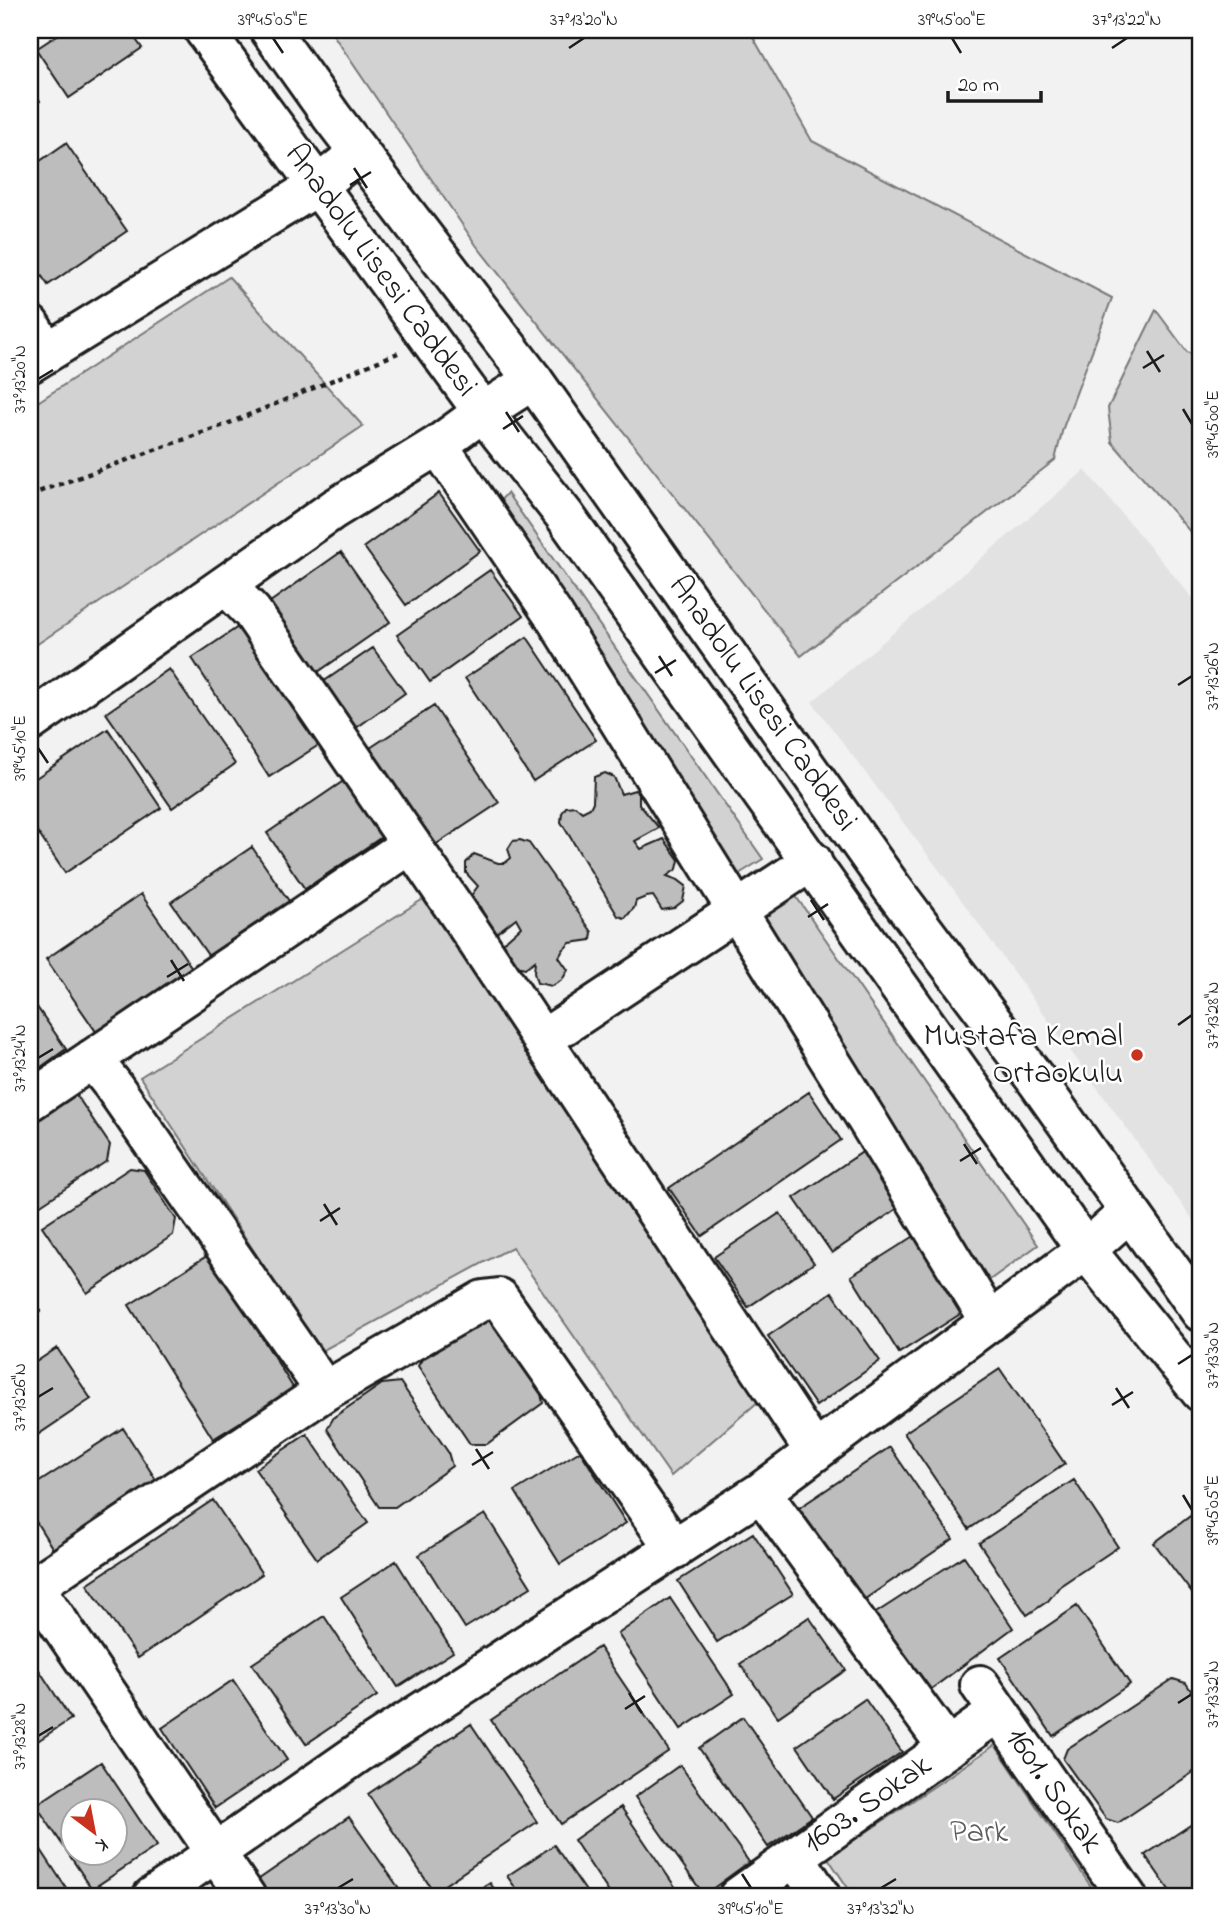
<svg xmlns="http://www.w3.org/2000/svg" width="1231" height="1927" viewBox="0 0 1231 1927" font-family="'Indie Flower',sans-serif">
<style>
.built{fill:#e2e2e2}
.green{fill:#d2d2d2;stroke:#777;stroke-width:2}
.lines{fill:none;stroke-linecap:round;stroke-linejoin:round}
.stream{stroke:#707070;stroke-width:10}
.building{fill:#bdbdbd;stroke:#1c1c1c;stroke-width:2;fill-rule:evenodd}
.minor-casing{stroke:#1c1c1c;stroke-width:44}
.tertiary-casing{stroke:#1c1c1c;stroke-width:44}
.path{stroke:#1c1c1c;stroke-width:4.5;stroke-dasharray:5 5;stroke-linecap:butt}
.minor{stroke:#fff;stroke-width:38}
.tertiary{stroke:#fff;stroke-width:38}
.ticks{fill:none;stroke:#1c1c1c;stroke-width:2.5}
.poi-dot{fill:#c8321e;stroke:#fff;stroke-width:2.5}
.labels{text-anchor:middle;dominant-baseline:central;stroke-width:5;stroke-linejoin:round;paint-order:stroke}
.street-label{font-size:32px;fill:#1c1c1c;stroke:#fff}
.poi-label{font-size:32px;fill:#1c1c1c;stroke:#fff;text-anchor:end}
.park-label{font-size:32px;fill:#5c5c5c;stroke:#fff}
.neatline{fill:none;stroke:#1c1c1c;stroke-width:2.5}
.ticks-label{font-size:18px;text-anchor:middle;fill:#1c1c1c}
</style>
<rect width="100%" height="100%" fill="#f2f2f2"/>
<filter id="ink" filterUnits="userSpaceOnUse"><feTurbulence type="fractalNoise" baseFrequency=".0143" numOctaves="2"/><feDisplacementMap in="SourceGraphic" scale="14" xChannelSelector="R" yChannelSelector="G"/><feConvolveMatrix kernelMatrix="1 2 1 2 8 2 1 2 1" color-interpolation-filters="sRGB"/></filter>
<g filter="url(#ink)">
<path class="built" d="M1085 470 1201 608V1231L946 879 812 702Z"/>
<path class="green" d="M330 30H749L812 141 1112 298 1063 428 1055 460 801 656 476 245Z
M229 277 363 426 30 649V407Z
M1156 310 1187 352 1201 359V537L1192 534 1112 442 1108 408Z
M507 493 763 859 734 877 497 504Z
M795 895 1038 1245 984 1284 757 920Z
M428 896 759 1401 671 1476 512 1247 320 1352 140 1077Z
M995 1745 1098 1897H854L828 1858Z"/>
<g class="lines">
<path class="stream" d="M1186 30 1201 38"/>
</g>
<path class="building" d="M65 30H129L142 48 69 98 36 49Z
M30 86 40 101 30 108Z
M66 143 127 231 48 285 30 259V168Z
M439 493 480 551 406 605 364 547Z
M341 552 390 622 315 674 266 605Z
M490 570 523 616 430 682 397 635Z
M244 623 322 743 269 777 192 658Z
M527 637 596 740 533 781 465 678Z
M373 648 405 693 356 728 323 682Z
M169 669 235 764 172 808 106 713Z
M434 706 499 803 435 845 370 748Z
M108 729 161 808 65 873 30 821V782Z
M605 773 614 777 621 794 635 790 639 795V804L659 828 635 841 641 849 664 839 679 860 677 869 667 876 678 880 686 886 683 901 674 908 662 910 653 896 646 897 636 901 634 908 625 918 618 916 561 822 562 813 566 807 575 806 582 812 590 808 593 802 594 777Z
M348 778 386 834 305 889 267 833Z
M520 840 529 843 592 932 591 940 570 943 563 950 559 957 568 970 562 980 552 986 537 983 534 973 535 961 525 968 516 966 510 957 502 944 521 927 516 918 494 935 480 907 473 903 470 897 478 886 466 873V863L474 854 498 863H505L511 858 508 849 513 841Z
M252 847 291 904 210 958 171 902Z
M30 876 38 888 30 893Z
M141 894 192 968 97 1033 46 959Z
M30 997 66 1049 30 1075Z
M809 1092 841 1140 702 1236 669 1188Z
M63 1093 77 1096 110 1145 107 1161 30 1212V1116Z
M864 1151 901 1206 832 1253 794 1198Z
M130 1168 144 1170 176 1219 173 1235 87 1293 42 1226Z
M780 1213 814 1263 748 1307 714 1257Z
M916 1235 965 1311 899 1353 851 1276Z
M210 1254 294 1389 213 1439 129 1305Z
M832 1292 880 1361 816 1406 768 1336Z
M30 1294 41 1311 30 1318Z
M492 1318 540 1389 543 1403 487 1444H470L418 1366 425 1354 473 1321Z
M57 1348 91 1399 30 1440V1366Z
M1000 1369 1065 1464 969 1529 904 1433Z
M400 1382 448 1452 452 1466 395 1507H379L327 1429 334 1417 382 1384Z
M123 1428 158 1483 53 1549 30 1512V1488Z
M307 1434 368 1523 317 1559 255 1469Z
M890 1447 953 1539 862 1601 799 1508Z
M580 1451 626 1523 560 1564 515 1491Z
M1074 1480 1118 1547 1060 1586 1048 1601 1027 1615 979 1543Z
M213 1500 262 1574 138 1658 87 1584Z
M1201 1508V1605L1154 1543Z
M485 1514 531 1587 465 1628 419 1555Z
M753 1533 793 1594 717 1642 678 1581Z
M964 1556 1013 1628 922 1696 868 1618Z
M396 1561 453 1652 398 1687 341 1597Z
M670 1598 734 1694 681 1729 618 1634Z
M1077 1606 1130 1684 1053 1736 1000 1658Z
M324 1616 377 1696 306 1744 252 1664Z
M809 1617 846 1670 778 1717 740 1664Z
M599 1647 669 1751 561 1824 491 1720Z
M30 1656 71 1719 30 1746Z
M1173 1679 1186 1683 1201 1706V1767L1118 1823 1106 1819 1063 1759 1067 1749Z
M233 1680 287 1760 215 1808 162 1728Z
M865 1699 902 1752 833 1799 797 1746Z
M743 1717 812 1817 768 1847 699 1748Z
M471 1724 537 1822 434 1892 368 1794Z
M101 1762 157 1846 92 1889 36 1805ZM74 1812H116V1854H74Z
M680 1765 749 1862 704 1895 635 1797Z
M621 1807 682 1897H612L574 1840Z
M349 1817 405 1897H261L252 1884Z
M1201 1818V1897H1174L1145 1855Z
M30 1833 72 1897H30Z
M554 1845 590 1897H522L507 1876Z
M786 1874 802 1897H753Z
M490 1883 500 1897H468Z"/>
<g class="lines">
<defs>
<path id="minor" d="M30 325 47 352
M30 363 317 186 359 153
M438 445 554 616 867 1120 990 1322
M226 585 252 612 471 932 815 1452
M30 722 334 509 438 445 483 412 533 380
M542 1040 812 861
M92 1059 112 1084 325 1391
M30 1101 411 844
M761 1492 948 1748
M30 1580 246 1897
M30 1589 325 1391 483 1300 499 1298 675 1549
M980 1685 1127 1897
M795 1857 821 1897
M152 1897 360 1752 761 1492 1086 1250 1129 1212
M738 1897 998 1712"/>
<path id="tertiary" d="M204 30 483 412 565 516 1086 1250 1201 1392
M270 30 332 117 533 380 892 888 1037 1081 1201 1312"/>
</defs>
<use href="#minor" class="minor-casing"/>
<use href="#tertiary" class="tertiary-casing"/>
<path class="path" d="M30 495 227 424 398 353"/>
<use href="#minor" class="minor"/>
<use href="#tertiary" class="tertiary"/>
</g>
</g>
<path class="ticks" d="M273 38 283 53M952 38 961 53M569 48 584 38M1112 48 1127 38M354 168 367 188M350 185 371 172M1147 351 1160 372M1143 368 1164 355M38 379 53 370M1183 409 1192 424M506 412 519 432M503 429 523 416M659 656 672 676M655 673 676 660M1178 685 1192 676M38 748 48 763M811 900 824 920M808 917 828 904M171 960 184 981M167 977 188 964M1178 1025 1192 1015M38 1058 53 1049M964 1144 977 1164M960 1161 981 1148M324 1204 337 1225M320 1221 340 1208M1178 1364 1192 1355M1116 1388 1129 1408M38 1397 53 1388M1112 1405 1133 1392M476 1449 489 1469M472 1465 493 1452M1183 1495 1192 1510M629 1693 642 1713M1178 1703 1192 1694M625 1709 645 1696M38 1736 53 1727M742 1874 751 1888M338 1888 353 1879M881 1888 896 1879"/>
<circle class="poi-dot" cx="1137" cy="1055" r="7"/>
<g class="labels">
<g class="street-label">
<text transform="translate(380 271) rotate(54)">Anadolu Lisesi Caddesi</text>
<text transform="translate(762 704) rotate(55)">Anadolu Lisesi Caddesi</text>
<text transform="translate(1053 1791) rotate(55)">1601. Sokak</text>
<text transform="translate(868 1805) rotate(-35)">1603. Sokak</text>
</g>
<g class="poi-label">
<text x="1123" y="1037">Mustafa Kemal<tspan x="1123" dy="37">Ortaokulu</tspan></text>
</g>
<g class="park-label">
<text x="979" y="1833">Park</text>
</g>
</g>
<rect width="1231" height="1927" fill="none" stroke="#fff" stroke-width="77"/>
<g transform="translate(94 1832) rotate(148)"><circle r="33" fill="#ffffff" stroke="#a4a4a4" stroke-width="2"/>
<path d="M0-5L12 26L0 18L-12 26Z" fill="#c8321e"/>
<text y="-10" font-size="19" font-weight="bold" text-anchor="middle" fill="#1c1c1c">K</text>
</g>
<path d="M948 91v10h93v-10" fill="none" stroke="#1c1c1c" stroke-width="3.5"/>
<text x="958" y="91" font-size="21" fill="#1c1c1c" stroke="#ffffff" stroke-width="5" paint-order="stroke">20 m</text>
<rect x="38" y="38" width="1154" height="1850" class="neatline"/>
<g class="ticks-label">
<text x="273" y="25">39°45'05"E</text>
<text x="584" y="25">37°13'20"N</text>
<text x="952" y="25">39°45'00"E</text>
<text x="1127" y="25">37°13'22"N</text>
<text transform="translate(19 379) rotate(-90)" y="6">37°13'20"N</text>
<text transform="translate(1212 424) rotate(-90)" y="6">39°45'00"E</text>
<text transform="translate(1212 676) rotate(-90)" y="6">37°13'26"N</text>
<text transform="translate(19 748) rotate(-90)" y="6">39°45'10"E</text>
<text transform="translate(1212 1015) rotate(-90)" y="6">37°13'28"N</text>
<text transform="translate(19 1058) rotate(-90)" y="6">37°13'24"N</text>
<text transform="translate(1212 1355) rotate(-90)" y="6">37°13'30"N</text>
<text transform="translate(19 1397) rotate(-90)" y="6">37°13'26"N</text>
<text transform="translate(1212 1510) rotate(-90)" y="6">39°45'05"E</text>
<text transform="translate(1212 1694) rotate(-90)" y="6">37°13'32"N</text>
<text transform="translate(19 1736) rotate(-90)" y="6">37°13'28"N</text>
<text x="338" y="1914">37°13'30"N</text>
<text x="751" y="1914">39°45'10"E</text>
<text x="881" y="1914">37°13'32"N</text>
</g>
</svg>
